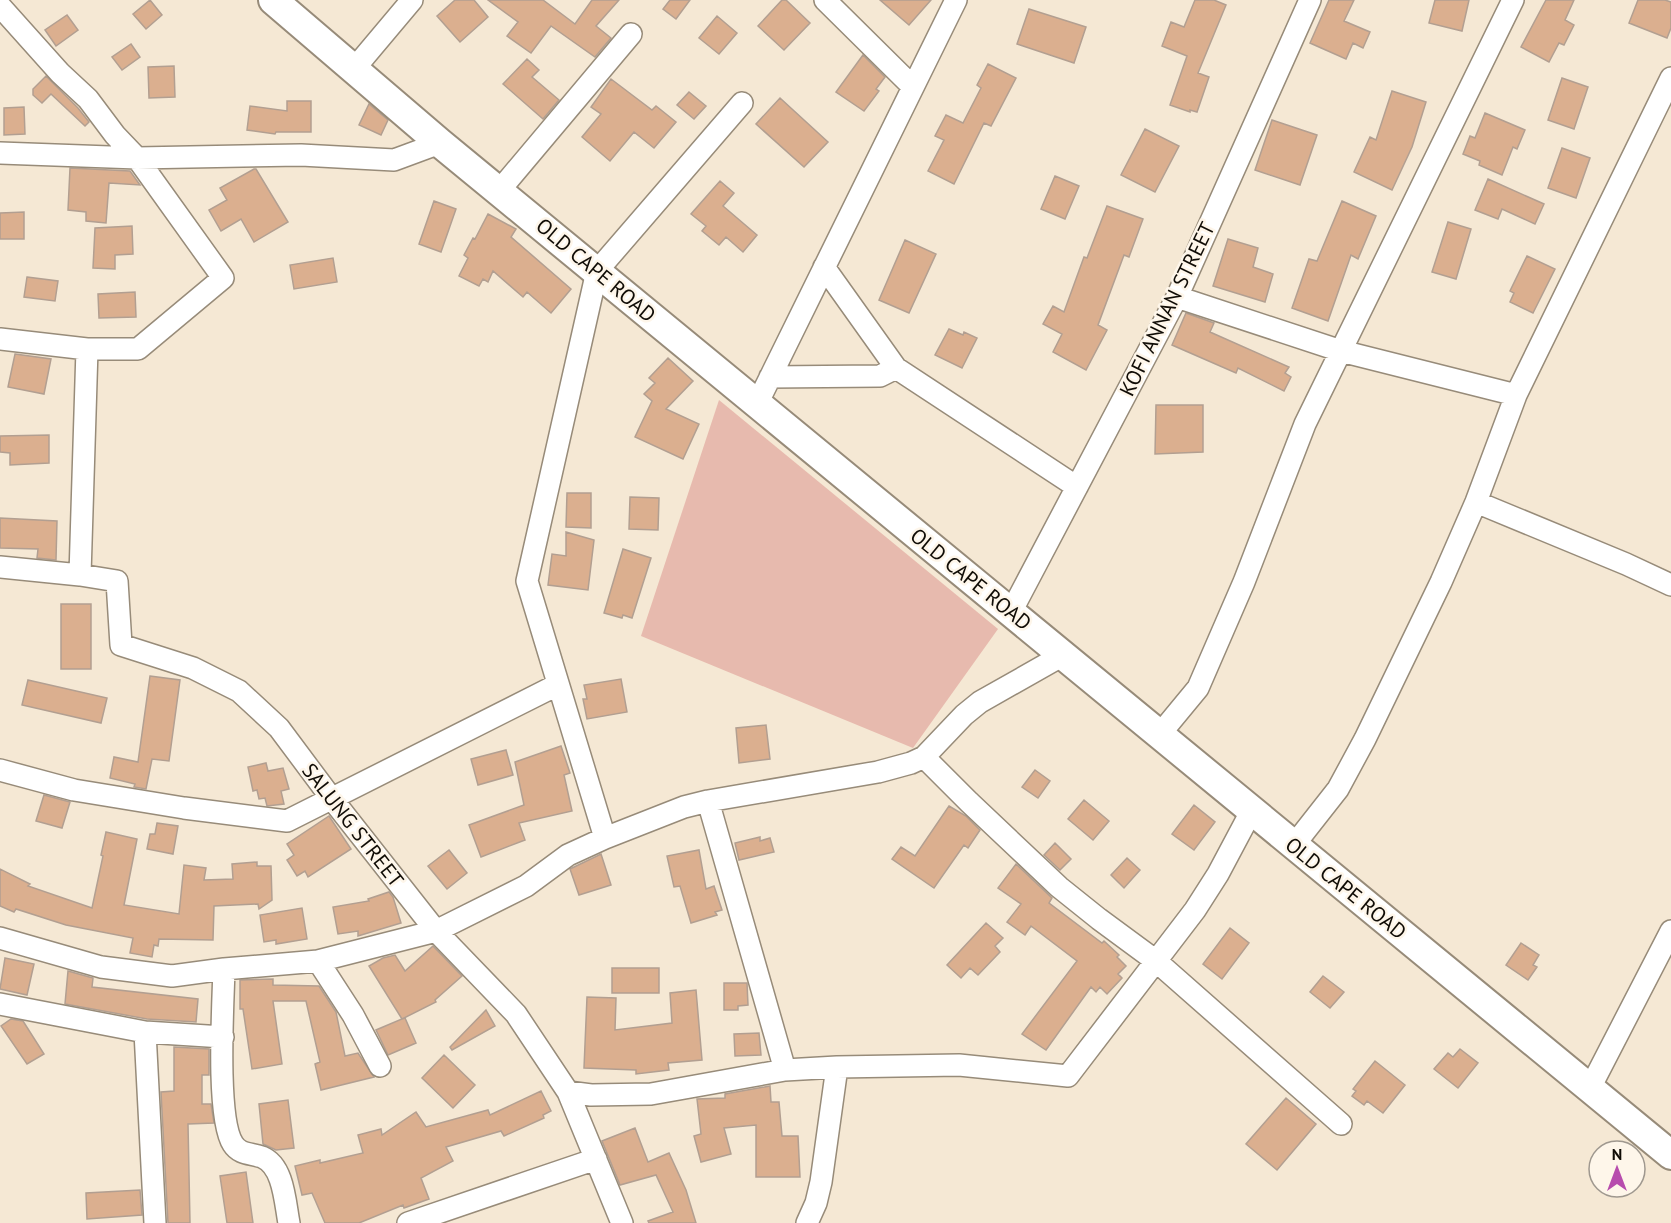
<svg xmlns="http://www.w3.org/2000/svg" width="1671" height="1223" viewBox="0 0 1671 1223" font-family="'PT Sans',sans-serif">
<style>
.green{fill:#e7baae}
.building{fill:#dbaf8f;stroke:#b29f91;stroke-width:1.5}
.lines{fill:none;stroke-linecap:round;stroke-linejoin:round}
.street-casing{stroke:#978b79;stroke-width:24}
.secondary-casing{stroke:#978b79;stroke-width:32}
.street{stroke:#fff;stroke-width:21}
.secondary{stroke:#fff;stroke-width:28}
.labels{text-anchor:middle;dominant-baseline:central;stroke-width:5;stroke-linejoin:round;paint-order:stroke}
.street-label{font-size:21px;fill:#100c06;stroke:#fef6ea}
</style>
<rect width="100%" height="100%" fill="#f5e8d4"/>
<path class="green" d="M719 400 998 629 913 748 641 636Z"/>
<path class="building" d="M150 0 162 15 146 29 133 14Z
M455 0H474L488 17 460 42 437 16Z
M488 0H543L575 24 592 0H619L596 26 611 38 595 57 551 26 531 53 507 36 518 22Z
M670 0H690L676 19 663 9Z
M782 0H786L810 23 784 50 758 26Z
M880 0H931L909 25Z
M1195 0H1214L1226 5 1198 73 1209 77 1197 112 1190 110V112L1170 105 1187 56 1162 46 1171 22 1184 27Z
M1329 0H1354L1344 21 1370 32 1363 48 1353 43 1346 59 1310 43Z
M1435 0H1469L1462 31 1429 23Z
M1546 0H1574L1565 20 1574 25 1564 45 1559 43 1549 62 1521 47Z
M1638 0H1665L1671 2V28L1667 38 1629 23Z
M1029 9 1086 27 1074 63 1017 44Z
M67 15 78 30 56 46 45 30Z
M717 16 737 33 719 54 699 38Z
M131 44 140 57 122 70 112 57Z
M863 55 885 77 876 89 879 91 864 111 836 92Z
M527 59 539 70 532 77 559 100 543 119 503 84Z
M988 64 1016 78 991 126 984 123 954 184 928 171 944 140 935 136 946 115 963 123 981 88 977 85Z
M174 66 175 97 149 98 148 67Z
M46 76 78 108 89 122 85 126 51 94 42 103 33 95V89Z
M1562 78 1588 87 1574 129 1548 120Z
M611 79 652 110 656 106 676 122 654 148 634 132 610 161 582 137 601 114 591 107Z
M1392 91 1426 102 1412 147 1392 190 1354 172 1370 137 1376 140Z
M689 92 706 106 694 119 677 105Z
M780 98 828 142 804 167 756 124Z
M287 101H311V132H276L275 134 247 130 250 106 287 111Z
M369 104 388 120 381 135 359 125Z
M24 107 25 134 4 135V108Z
M1485 113 1525 130 1517 149 1513 147 1502 175 1479 165 1480 161 1463 154 1470 136 1475 138Z
M1272 120 1317 135 1300 185 1255 170Z
M1145 129 1179 146 1155 192 1121 175Z
M1562 148 1590 158 1576 198 1548 188Z
M70 168 130 171 140 185 109 183 106 223 86 221V212L68 210Z
M254 169H256L288 222 254 242 241 219 221 231 209 210 227 200 220 188Z
M1055 176 1079 186 1065 219 1041 209Z
M1488 179 1544 204 1535 224 1502 209 1498 219 1475 210Z
M720 181 734 193 723 206 757 235 743 252 726 237 719 245 702 231 706 226 691 214Z
M434 201 456 209 441 252 419 244Z
M1342 201 1376 216 1358 259 1351 255 1328 321 1292 308 1309 259 1317 261Z
M1107 206 1143 219 1129 257 1124 255 1098 325 1107 330 1086 370 1053 352 1062 334 1043 324 1053 306 1064 312 1084 257 1087 258Z
M24 212V239H0V213Z
M488 214 516 229 511 237 571 289 551 313 527 292 523 297 493 271 488 282 483 279 479 286 459 276 468 258 464 255 473 238 475 239Z
M1448 222 1471 229 1456 279 1432 272Z
M132 226 133 254 115 255V269L93 268 95 228Z
M1228 239 1258 248 1253 267 1273 274 1265 302 1213 286Z
M905 240 936 254 909 313 879 300Z
M1527 256 1555 269 1533 313 1510 302 1514 293 1510 291Z
M333 258 337 282 294 289 290 265Z
M27 277 58 281 55 301 24 297Z
M135 292 136 317 99 318 98 294Z
M1186 313 1214 323 1210 332 1289 367 1285 373 1291 377 1284 391 1238 368 1236 373 1172 345Z
M949 329 963 335 964 332 977 338 962 368 935 355Z
M15 354 51 359 44 394 8 387Z
M668 358 693 381 666 409 699 424 683 459 635 437 652 401 644 394 655 383 649 378Z
M1156 405H1203V452L1155 454Z
M49 435V463L10 465V453L0 452V436Z
M567 493H591V528L566 527Z
M630 497 659 498 658 530 629 529Z
M0 518 57 521 56 560 37 558 38 549 0 548Z
M566 532 594 540 588 590 548 585 552 554 566 556Z
M623 549 651 558 632 618 623 615 622 618 604 613Z
M61 604H91V669H61Z
M150 676 180 680 169 761 152 759 146 789 134 787 135 784 110 778 114 757 138 762Z
M621 679 627 712 587 719 583 699H587L584 685Z
M28 680 107 698 101 723 22 705Z
M766 725 770 759 739 763 736 728Z
M561 746 570 773 564 775 572 811 519 823 525 840 481 857 469 825 524 805 515 762Z
M506 750 513 775 478 785 471 759Z
M266 763 268 771 283 768 289 789 281 791 284 804 267 806 265 798 259 799 257 790 253 791 248 767Z
M1035 770 1050 781 1038 798 1022 787Z
M44 795 70 802 62 828 36 821Z
M1084 800 1109 821 1093 840 1068 819Z
M1194 805 1215 822 1194 850 1172 834Z
M949 806 966 816 980 830 968 848 964 845 934 888 892 859 901 847 915 856Z
M329 816 351 849 308 877 305 871 297 876 287 860 294 855 287 844Z
M157 823 178 826 173 854 147 849 150 834H155Z
M106 832 137 839 124 905 179 914 184 865 206 868 204 880 233 879 232 864 257 862V866H271L272 900 259 909 258 904 214 906 213 940 159 939 158 946 154 945 152 957 130 953 133 938 66 925 16 909 14 912 0 906V869L30 884 28 886 92 908 103 856 101 855Z
M760 837V841L770 838 774 852 739 860 735 843Z
M1055 843 1071 859 1060 870 1044 855Z
M449 850 467 873 447 889 428 866Z
M699 850 706 889 714 886 722 910 715 912 717 915 691 923 680 886 674 887 667 856Z
M601 854 611 885 579 895 570 869Z
M1127 858 1140 870 1124 888 1111 875Z
M1016 864 1052 898 1049 903 1102 943 1104 941 1119 955 1117 957 1126 966 1118 974 1122 978 1107 994 1100 987 1096 992 1091 987 1046 1050 1022 1034 1077 961 1031 926 1025 935 1007 922 1021 904 998 888Z
M389 892 393 897 401 923 358 936V931L338 934 333 907 369 901 368 899Z
M302 908 307 939 276 944V940L264 942 260 915Z
M986 923 1003 938 995 946 1000 952 978 975 970 968 961 978 947 965Z
M1230 928 1249 943 1222 979 1203 964Z
M1521 943 1539 955 1533 965 1537 967 1528 980 1506 965Z
M433 946 462 976 435 1000 436 1002 402 1019 405 1018 416 1043 388 1055 376 1030 402 1019 369 966 383 958 395 955 405 971Z
M5 958 34 964 27 995 0 989Z
M612 968H659V993H612Z
M68 971 93 978 92 987 198 999 196 1022 147 1019 65 1004Z
M1323 976 1344 992 1330 1008 1310 992Z
M273 979V985L319 986 336 1012 345 1056 358 1053 374 1077 321 1090 315 1064 320 1062 306 1001H273L282 1064 252 1069 243 1009H240V980Z
M724 983H747L748 1005 738 1006V1010H724Z
M696 990 702 1060 668 1063 669 1070 636 1074V1070L584 1068 587 997 616 998 615 1030 672 1023 670 993Z
M486 1010 495 1026 452 1050 450 1047Z
M11 1019 23 1021 44 1054 27 1064 1 1026Z
M759 1033 761 1055 735 1056 734 1034Z
M174 1047 209 1049V1075H202V1104H211L214 1123 188 1124 190 1223H168L161 1092 174 1091Z
M1460 1049 1478 1063 1458 1088 1434 1069 1448 1053 1453 1057Z
M444 1055 475 1085 453 1108 422 1078Z
M1375 1061 1405 1085 1383 1113 1367 1101 1364 1105 1352 1096 1356 1091 1353 1089Z
M770 1086 771 1102H779L782 1136H798L800 1177H756V1125L724 1128 731 1154 701 1162 694 1136 701 1134 697 1099 725 1098V1094Z
M541 1091 551 1111 543 1115 544 1118 504 1136 501 1131 446 1147 453 1161 421 1178 429 1199 404 1208 403 1205 359 1223H325L312 1193 302 1195 295 1166 320 1160V1163L363 1153 358 1135 381 1129 382 1135 416 1112 426 1127 488 1110 490 1115Z
M1286 1098 1316 1124 1277 1170 1246 1144Z
M288 1100 294 1148 276 1150 263 1144 259 1104Z
M635 1128 648 1162 669 1153 686 1190 696 1223H649L648 1221 673 1212 656 1175 620 1185 602 1141Z
M246 1172 253 1223H227L220 1176Z
M140 1190 142 1215 87 1219 86 1193Z"/>
<g class="lines">
<defs>
<path id="street" d="M825 0 913 87
M0 6 60 73 88 99 115 135 137 158 223 278 138 349H87L0 339
M354 69 412 0
M0 153 137 158 301 155 394 160 440 143
M499 191 631 34
M824 267 896 368
M1177 297 1341 351 1516 395
M770 377 880 376 896 368 1077 487
M757 404 956 0
M1476 502 1626 564 1671 585
M0 567 80 575 117 581 121 645 193 668 239 691 279 728 332 799 436 931 516 1014 568 1092 622 1223
M80 575 87 349
M1011 612 1177 297 1310 0
M1160 734 1198 688 1244 582 1305 424 1513 0
M924 757 969 802 1059 887 1099 919 1156 961 1341 1124
M0 770 74 790 184 808 287 821 557 685
M708 801 785 1070
M605 838 527 581 597 271 742 103
M1294 845 1338 789 1365 739 1441 582 1476 502 1516 395 1671 78
M0 938 101 967 172 976 224 969 318 961 436 931 526 886 568 855 605 838 684 807 708 801 878 772 911 763 924 757 964 715 980 702 1063 655
M318 961 353 1015 380 1066
M224 969C223 1005 216 1118 233 1144 240 1155 251 1153 262 1157 284 1166 285 1203 289 1223
M0 1004 145 1032 223 1037
M145 1032 155 1223
M1590 1088 1671 931
M568 1092 591 1095 651 1094 785 1070 837 1067 959 1065 1068 1076 1195 910 1218 874 1252 810
M408 1223 596 1159
M807 1223 816 1203 821 1182 837 1067"/>
<path id="secondary" d="M273 0 440 143 1671 1155"/>
</defs>
<use href="#street" class="street-casing"/>
<use href="#secondary" class="secondary-casing"/>
<use href="#street" class="street"/>
<use href="#secondary" class="secondary"/>
</g>
<g class="labels">
<g class="street-label">
<text transform="translate(596 270) rotate(40)">OLD CAPE ROAD</text>
<text transform="translate(1167 309) rotate(-64)">KOFI ANNAN STREET</text>
<text transform="translate(971 579) rotate(39)">OLD CAPE ROAD</text>
<text transform="translate(353 825) rotate(52)">SALUNG STREET</text>
<text transform="translate(1346 888) rotate(39)">OLD CAPE ROAD</text>
</g>
</g>
<g transform="translate(1617 1169)"><circle r="28" fill="#fef6ea" stroke="#9f988f" stroke-width="1.5"/>
<path d="M0-4.5L10 22L0 15L-10 22Z" fill="#b74cad"/>
<text y="-9" font-size="16" font-weight="bold" text-anchor="middle" fill="#100c06">N</text>
</g>
</svg>
